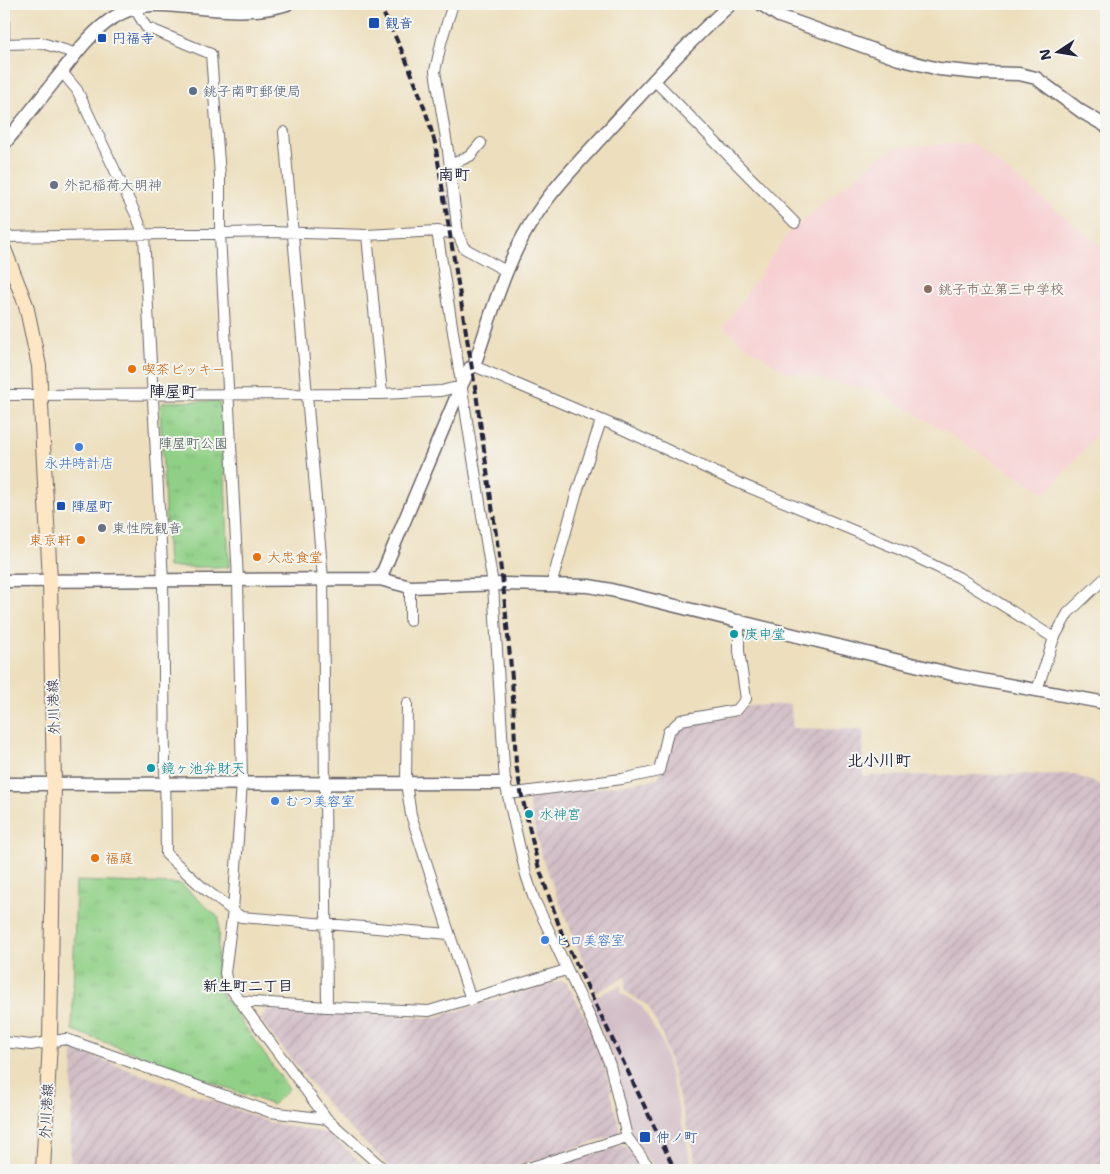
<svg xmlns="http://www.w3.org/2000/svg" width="1110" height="1174" viewBox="0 0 1110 1174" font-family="'Shantell Sans','Klee One',sans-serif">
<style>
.built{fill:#f7cfd1}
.industrial{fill:url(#industrial-furrows)}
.railway{fill:#d2bdc6}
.park{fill:url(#park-tufts);stroke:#597960}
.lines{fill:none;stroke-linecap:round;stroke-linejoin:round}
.minor-casing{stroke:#696468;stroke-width:12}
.tertiary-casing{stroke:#696468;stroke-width:15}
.secondary-casing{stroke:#696468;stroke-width:16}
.minor{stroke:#fff;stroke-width:10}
.tertiary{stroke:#fff;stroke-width:12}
.secondary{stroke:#fce6c4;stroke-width:14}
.rail{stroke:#22223b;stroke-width:4;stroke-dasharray:8 4;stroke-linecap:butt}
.transit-dot{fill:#1a4fb4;stroke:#f6f6f2;stroke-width:2}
.service-dot{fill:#5c6f8a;stroke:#f6f6f2;stroke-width:2}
.worship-dot{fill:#6b7280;stroke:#f6f6f2;stroke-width:2}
.education-dot{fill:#8d6e63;stroke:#f6f6f2;stroke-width:2}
.food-dot{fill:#e8710a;stroke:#f6f6f2;stroke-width:2}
.shop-dot{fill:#3f7fe0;stroke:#f6f6f2;stroke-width:2}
.culture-dot{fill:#0f9aa8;stroke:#f6f6f2;stroke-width:2}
.labels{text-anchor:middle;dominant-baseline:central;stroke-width:4;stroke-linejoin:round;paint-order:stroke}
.transit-label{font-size:14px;fill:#164399;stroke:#f6f6f2;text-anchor:start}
.service-label{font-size:14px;fill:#4e5e75;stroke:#f6f6f2;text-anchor:start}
.worship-label{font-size:14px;fill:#5b616d;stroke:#f6f6f2;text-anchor:start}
.education-label{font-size:14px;fill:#785e54;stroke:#f6f6f2;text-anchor:start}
.food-label{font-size:14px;fill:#c56008;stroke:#f6f6f2;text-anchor:start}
.park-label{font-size:14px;fill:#435652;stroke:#f6f6f2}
.shop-label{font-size:14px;fill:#366cbe;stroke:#f6f6f2;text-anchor:start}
.culture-label{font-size:14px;fill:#0d838f;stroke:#f6f6f2;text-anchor:start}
.street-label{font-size:14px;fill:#22223b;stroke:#f6f6f2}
.neighbourhood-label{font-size:15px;font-weight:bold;fill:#22223b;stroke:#f6f6f2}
.quarter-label{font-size:16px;font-weight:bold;fill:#22223b;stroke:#f6f6f2}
</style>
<defs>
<pattern id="industrial-furrows" width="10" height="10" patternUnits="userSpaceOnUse" patternTransform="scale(1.25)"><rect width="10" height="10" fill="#d2bdc6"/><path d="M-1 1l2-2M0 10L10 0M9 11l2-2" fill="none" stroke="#b4a2ab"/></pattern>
<pattern id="park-tufts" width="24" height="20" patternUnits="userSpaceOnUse" patternTransform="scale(1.25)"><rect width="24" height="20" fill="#90d086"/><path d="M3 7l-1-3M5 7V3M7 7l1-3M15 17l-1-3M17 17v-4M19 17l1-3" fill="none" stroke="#7cb275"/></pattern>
</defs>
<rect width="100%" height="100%" fill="#f6f6f2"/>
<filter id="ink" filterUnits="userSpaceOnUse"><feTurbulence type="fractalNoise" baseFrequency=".02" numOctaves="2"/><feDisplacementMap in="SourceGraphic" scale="10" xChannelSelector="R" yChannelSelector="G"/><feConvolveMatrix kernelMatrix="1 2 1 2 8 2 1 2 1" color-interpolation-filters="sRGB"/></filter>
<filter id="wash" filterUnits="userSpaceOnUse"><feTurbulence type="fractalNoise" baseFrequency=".0096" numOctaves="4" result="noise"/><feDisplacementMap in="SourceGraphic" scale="20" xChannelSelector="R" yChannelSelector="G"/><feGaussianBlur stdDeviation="1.12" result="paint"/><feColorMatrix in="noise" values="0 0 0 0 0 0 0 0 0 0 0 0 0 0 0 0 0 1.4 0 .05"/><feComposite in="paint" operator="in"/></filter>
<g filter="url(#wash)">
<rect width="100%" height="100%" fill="#eddfbd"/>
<path class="built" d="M973 143 1106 250V424L1046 493 880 392 785 371 744 345 724 327 789 232 880 157 898 147Z"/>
<path class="industrial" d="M790 704 793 728 863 730V776L1073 774 1106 787V1170H698L663 1037 648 1006 625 991 626 976 596 993 542 858 528 799 658 779 673 735 686 723 738 716 748 706Z
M562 981 567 983 592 1031 605 1067 620 1130 617 1135 505 1170H393L337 1116 260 1020 267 1010 432 1018Z
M73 1049 269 1122 329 1134 370 1170H70Z
M622 1145 627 1148 644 1170H540Z"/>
<path class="railway" d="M622 985 621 993 642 1007 663 1044 693 1170H656L633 1138 617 1083 620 1073 589 999Z"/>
<path class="park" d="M217 401 222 408 229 567H168L160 407 164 402Z
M76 881 181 884 219 918 217 973 219 990 289 1089 273 1105 72 1030Z"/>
</g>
<g filter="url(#ink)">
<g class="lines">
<defs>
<path id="minor" d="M4 4V44
M453 4 442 39 435 71 448 151 458 234
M135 9 146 27 211 54 220 176V234L238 580 242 782 233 910 225 973 228 985 327 1119 385 1170
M4 44 42 43 74 53
M62 72 77 90 137 217 144 236 163 581 166 854 202 887 241 917 449 934
M654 80 795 223
M284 132 323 579 327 1007
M450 165 470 156 481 143
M437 231 493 585 505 783 526 875 534 899 596 1030 610 1065 627 1137 651 1170
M367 235 382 394
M4 237 270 232 367 235 437 231 458 234 464 248 506 271
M474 366 618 427 736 482 903 551 958 577 1054 638
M4 395 382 394 441 391 461 386
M551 586 576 495 601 421
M410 587V621
M1037 690 1054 638 1068 613 1106 577
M407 703 406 783 411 815 471 1000
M508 794 622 779 659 771 668 732 681 720 737 710 746 699 739 651V620
M242 1001 327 1007 429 1011 566 970
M4 1042 31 1045 66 1039 270 1112 327 1119
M522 1170 627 1137"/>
<path id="tertiary" d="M761 4 779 16 899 59 939 69 979 73 1019 74 1036 78 1082 112 1106 126
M4 144C21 123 39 101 56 79 84 44 110 2 163 5 205 7 246 17 287 4
M380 579 461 386 470 368 474 366C492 313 506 258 538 212 558 182 585 156 609 129 649 86 687 43 731 4
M4 581 380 579 410 587 503 584 589 586 611 590 960 676 1106 703
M4 784 505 783"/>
<path id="secondary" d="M4 249 26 305 39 366 50 581 54 784 50 1042 43 1170"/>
</defs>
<use href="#minor" class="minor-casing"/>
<use href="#tertiary" class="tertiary-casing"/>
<use href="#secondary" class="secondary-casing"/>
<use href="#minor" class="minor"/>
<use href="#tertiary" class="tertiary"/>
<use href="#secondary" class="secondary"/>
<path class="rail" d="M378 4C403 48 421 93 435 143L476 393 503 584 512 678 516 764 521 792 538 865 562 934 675 1170"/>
</g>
</g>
<g class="transit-dot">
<rect x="368" y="17" width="12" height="12" rx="2.5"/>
<rect x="97" y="33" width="10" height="10" rx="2.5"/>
<rect x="56" y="501" width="10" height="10" rx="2.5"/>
<rect x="639" y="1131" width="12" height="12" rx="2.5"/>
</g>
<circle class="service-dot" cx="193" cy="91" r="5"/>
<g class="worship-dot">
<circle cx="54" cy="185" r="5"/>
<circle cx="102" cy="528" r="5"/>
</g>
<circle class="education-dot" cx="928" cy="289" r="5"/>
<g class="food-dot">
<circle cx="132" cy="369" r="5"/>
<circle cx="81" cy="540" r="5"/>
<circle cx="257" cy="557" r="5"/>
<circle cx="95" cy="858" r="5"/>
</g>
<g class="shop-dot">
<circle cx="79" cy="447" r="5"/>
<circle cx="275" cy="801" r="5"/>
<circle cx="545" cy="940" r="5"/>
</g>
<g class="culture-dot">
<circle cx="734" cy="634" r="5"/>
<circle cx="151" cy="768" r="5"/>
<circle cx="529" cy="814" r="5"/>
</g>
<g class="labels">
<g class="transit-label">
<text x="385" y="23">観音</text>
<text x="112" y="38">円福寺</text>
<text x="71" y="506">陣屋町</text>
<text x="656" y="1137">仲ノ町</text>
</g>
<g class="service-label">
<text x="203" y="91">銚子南町郵便局</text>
</g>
<g class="worship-label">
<text x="64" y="185">外記稲荷大明神</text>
<text x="112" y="528">東性院観音</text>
</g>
<g class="education-label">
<text x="938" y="289">銚子市立第三中学校</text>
</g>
<g class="food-label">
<text x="142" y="369">喫茶ビッキー</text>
<text x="71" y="540" text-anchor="end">東京軒</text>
<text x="267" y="557">大忠食堂</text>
<text x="105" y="858">福庭</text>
</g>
<g class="park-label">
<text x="193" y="443">陣屋町公園</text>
</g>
<g class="shop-label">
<text x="79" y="463" text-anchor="middle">永井時計店</text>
<text x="285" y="801">むつ美容室</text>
<text x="555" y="940">ヒロ美容室</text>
</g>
<g class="culture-label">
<text x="744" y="634">庚申堂</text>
<text x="161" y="768">鏡ヶ池弁財天</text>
<text x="539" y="814">水神宮</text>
</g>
<g class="street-label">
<text transform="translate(53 707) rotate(-92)">外川港線</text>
<text transform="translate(46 1111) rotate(-87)">外川港線</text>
</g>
<g class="neighbourhood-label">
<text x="248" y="986">新生町二丁目</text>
</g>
<g class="quarter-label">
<text x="454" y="174">南町</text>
<text x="173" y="391">陣屋町</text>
<text x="879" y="760">北小川町</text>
</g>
</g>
<rect width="1110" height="1174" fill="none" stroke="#f6f6f2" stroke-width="20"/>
<g transform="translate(1058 52) rotate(258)" stroke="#f6f6f2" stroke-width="4" paint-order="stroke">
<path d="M0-4L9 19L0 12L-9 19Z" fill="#22223b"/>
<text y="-8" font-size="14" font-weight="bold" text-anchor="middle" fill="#22223b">N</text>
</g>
</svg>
